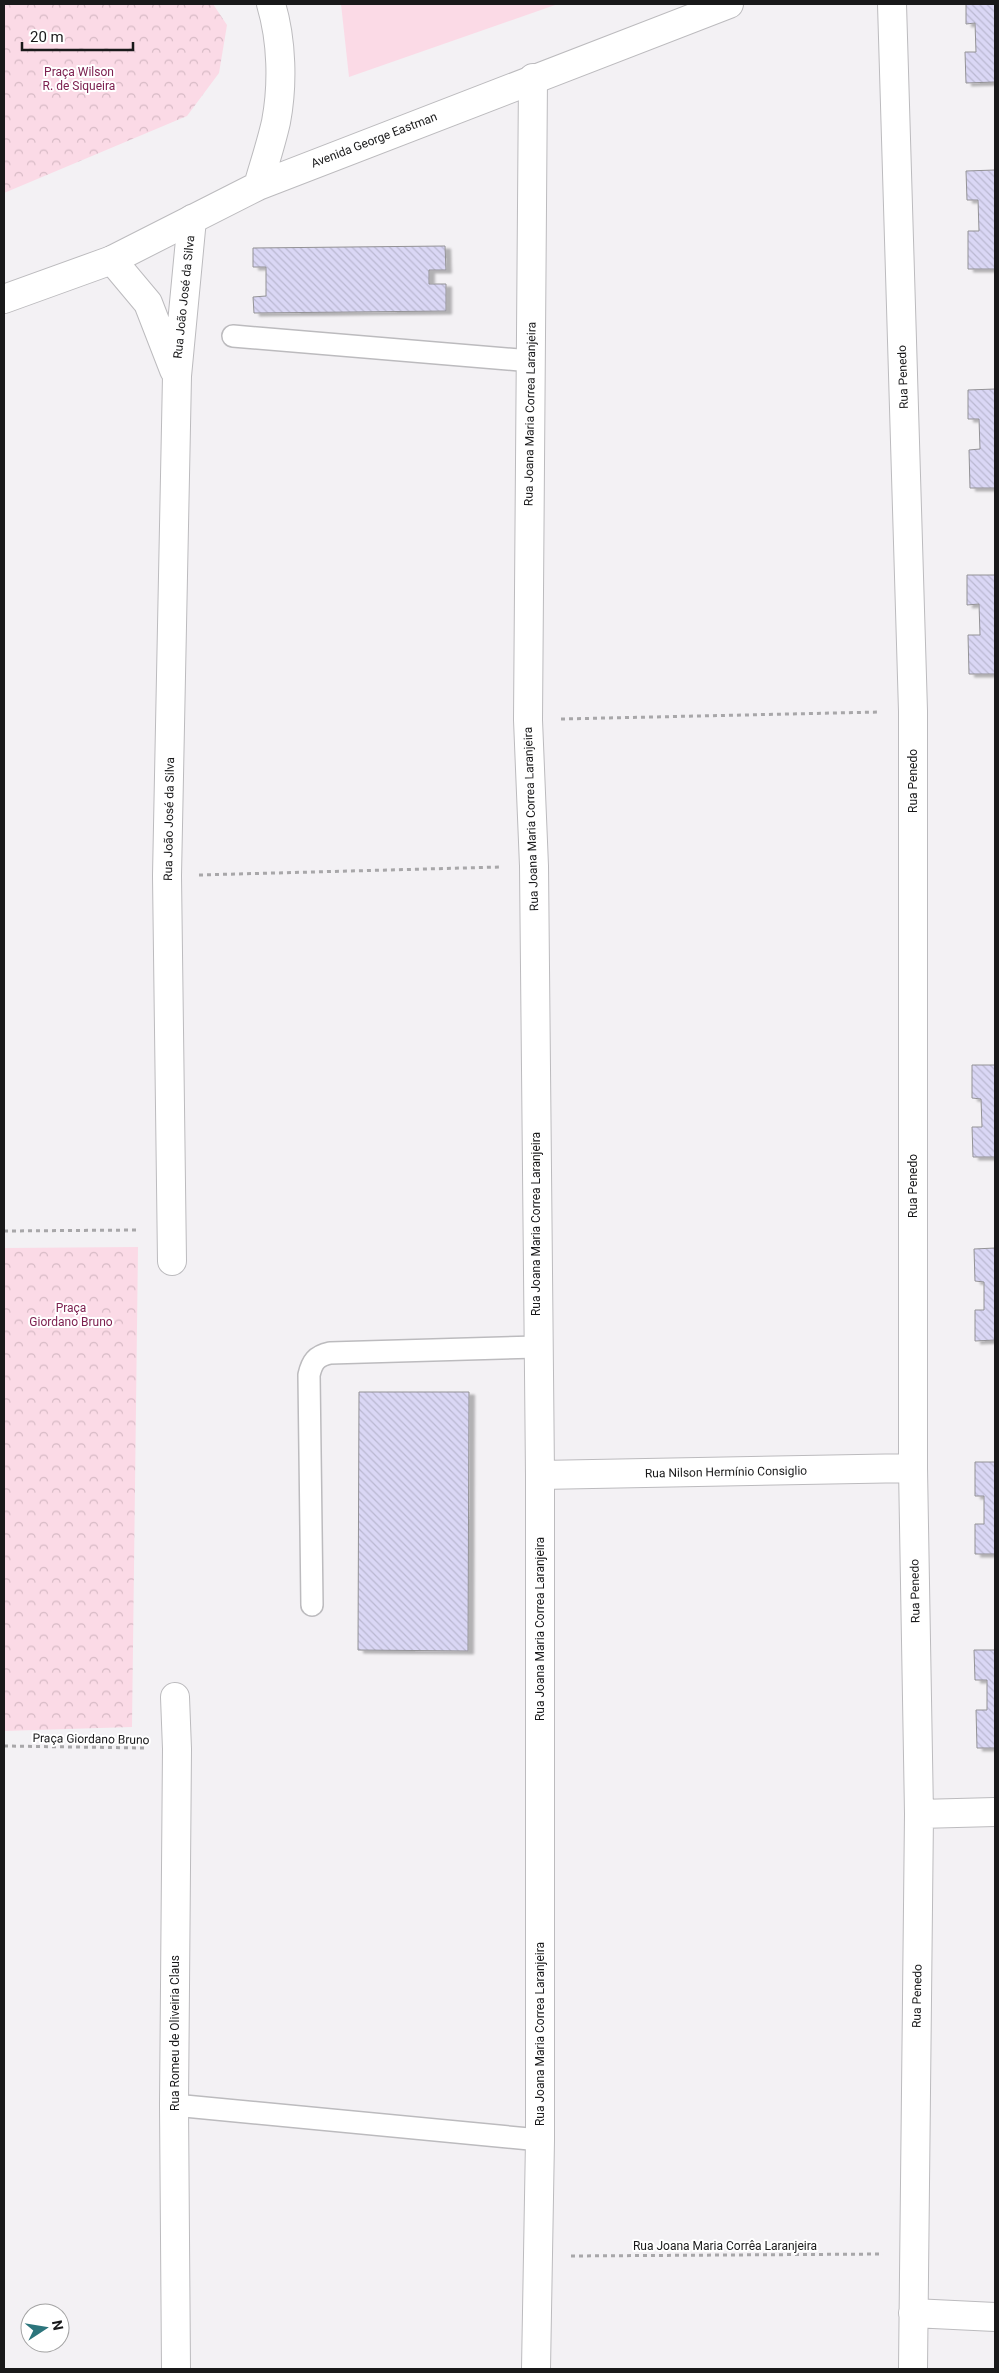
<svg xmlns="http://www.w3.org/2000/svg" width="999" height="2373" viewBox="0 0 999 2373" font-family="Roboto,sans-serif">
<style>
.grass{fill:#fbdae6}
.park{fill:url(#park-crowns)}
.building{fill:url(#building-back-hatch);stroke:#939295;filter:url(#shadow)}
.lines{fill:none;stroke-linecap:round;stroke-linejoin:round}
.lane-casing{stroke:#bcbbbe;stroke-width:24}
.street-casing{stroke:#bcbbbe;stroke-width:30}
.secondary-casing{stroke:#bcbbbe;stroke-width:30}
.path{stroke:#a8a7a9;stroke-width:3;stroke-dasharray:4 4;stroke-linecap:butt}
.lane{stroke:#fff;stroke-width:21}
.street{stroke:#fff;stroke-width:28}
.secondary{stroke:#fff;stroke-width:28}
.labels{text-anchor:middle;dominant-baseline:central;stroke-width:4;stroke-linejoin:round;paint-order:stroke}
.park-label{font-size:12px;fill:#7d2150;stroke:#fff}
.street-label{font-size:12px;fill:#19191a;stroke:#fff}
</style>
<defs>
<pattern id="park-crowns" width="20" height="18" patternUnits="userSpaceOnUse" patternTransform="scale(1.25)"><rect width="20" height="18" fill="#fbdae6"/><path d="M2 6a3 3 0 1 1 6 0M12 15a3 3 0 1 1 6 0" fill="none" stroke="#d7bac5"/></pattern>
<pattern id="building-back-hatch" width="6" height="6" patternUnits="userSpaceOnUse" patternTransform="scale(1.25)"><rect width="6" height="6" fill="#dad7f5"/><path d="M-1 5l2 2M0 0l6 6M5-1l2 2" fill="none" stroke="#bab8d1"/></pattern>
<filter id="shadow"><feDropShadow dx="5.5" dy="3" stdDeviation="1" flood-color="#0004"/></filter>
</defs>
<rect width="100%" height="100%" fill="#f3f1f4"/>
<path class="grass" d="M341 4H558L349 77Z"/>
<path class="park" d="M4 4H213L227 25 219 73 187 116 4 193Z
M138 1247 132 1727 4 1731V1248Z"/>
<path class="building" d="M966 4H995V82L966 83 965 52H976L975 23 966 24Z
M995 170V269H968V231H979L978 200H967L966 171Z
M445 246 446 270H429V284H446V311L254 313 253 297 266 296V267H253V248Z
M995 389V488H970L969 450 980 449 979 419H968V390Z
M967 575H995V674H969L968 635H980L979 604 967 605Z
M972 1065H995V1157H973L972 1127H982L981 1099 972 1098Z
M995 1248V1340L975 1341V1310H984V1282L975 1281 974 1249Z
M359 1392H469L468 1651 358 1650Z
M975 1462H995V1554H975V1524H984V1496H975Z
M974 1650H995V1748H977L976 1710H987V1680H975Z"/>
<g class="lines">
<defs>
<path id="lane" d="M233 336 531 361
M312 1605 309 1375C312 1362 316 1356 330 1353L537 1347
M174 2105 540 2140"/>
<path id="street" d="M892 4 913 711V1468L919 1814 913 2369
M533 78 528 720 534 866 540 1475V2140L536 2369
M112 260 148 303 174 370
M172 1261 167 876 177 376 192 219
M540 1475 913 1468
M175 1697 177 1749 174 2105 176 2369
M919 1814 995 1812
M913 2313 995 2317"/>
<path id="secondary" d="M258 186C264 165 271 144 276 122 283 85 282 41 271 4
M4 299 112 260 258 186 729 4"/>
</defs>
<use href="#lane" class="lane-casing"/>
<use href="#street" class="street-casing"/>
<use href="#secondary" class="secondary-casing"/>
<path class="path" d="M561 719 880 712
M199 875 501 867
M4 1231 138 1230
M4 1746 144 1748
M571 2256 883 2254"/>
<use href="#lane" class="lane"/>
<use href="#street" class="street"/>
<use href="#secondary" class="secondary"/>
</g>
<g class="labels">
<g class="park-label">
<text x="79" y="72">Praça Wilson<tspan x="79" dy="14">R. de Siqueira</tspan></text>
<text x="71" y="1308">Praça<tspan x="71" dy="14">Giordano Bruno</tspan></text>
</g>
<g class="street-label">
<text transform="translate(374 140) rotate(-21)">Avenida George Eastman</text>
<text transform="translate(184 297) rotate(-84)">Rua João José da Silva</text>
<text transform="translate(903 377) rotate(-92)">Rua Penedo</text>
<text transform="translate(530 414) rotate(-89)">Rua Joana Maria Correa Laranjeira</text>
<text transform="translate(913 781) rotate(-90)">Rua Penedo</text>
<text transform="translate(169 819) rotate(-89)">Rua João José da Silva</text>
<text transform="translate(531 819) rotate(-92)">Rua Joana Maria Correa Laranjeira</text>
<text transform="translate(913 1186) rotate(-90)">Rua Penedo</text>
<text transform="translate(536 1224) rotate(-90)">Rua Joana Maria Correa Laranjeira</text>
<text transform="translate(726 1472) rotate(-1)">Rua Nilson Hermínio Consiglio</text>
<text transform="translate(915 1591) rotate(-91)">Rua Penedo</text>
<text transform="translate(540 1629) rotate(-90)">Rua Joana Maria Correa Laranjeira</text>
<text transform="translate(91 1739) rotate(1)">Praça Giordano Bruno</text>
<text transform="translate(917 1996) rotate(-89)">Rua Penedo</text>
<text transform="translate(175 2033) rotate(-90)">Rua Romeu de Oliveiria Claus</text>
<text transform="translate(540 2034) rotate(-90)">Rua Joana Maria Correa Laranjeira</text>
<text x="725" y="2246">Rua Joana Maria Corrêa Laranjeira</text>
</g>
</g>
<rect width="999" height="2373" fill="none" stroke="#19191a" stroke-width="10"/>
<g transform="translate(45 2328) rotate(78)"><circle r="24" fill="#ffffff" stroke="#a3a3a3"/>
<path d="M0-4L9 19L0 12L-9 19Z" fill="#2c757c"/>
<text y="-8" font-size="14" font-weight="bold" text-anchor="middle" fill="#19191a">N</text>
</g>
<path d="M22 42v8h111v-8" fill="none" stroke="#19191a" stroke-width="2.5"/>
<text x="30" y="42" font-size="15" fill="#19191a" stroke="#ffffff" stroke-width="4" paint-order="stroke">20 m</text>
</svg>
